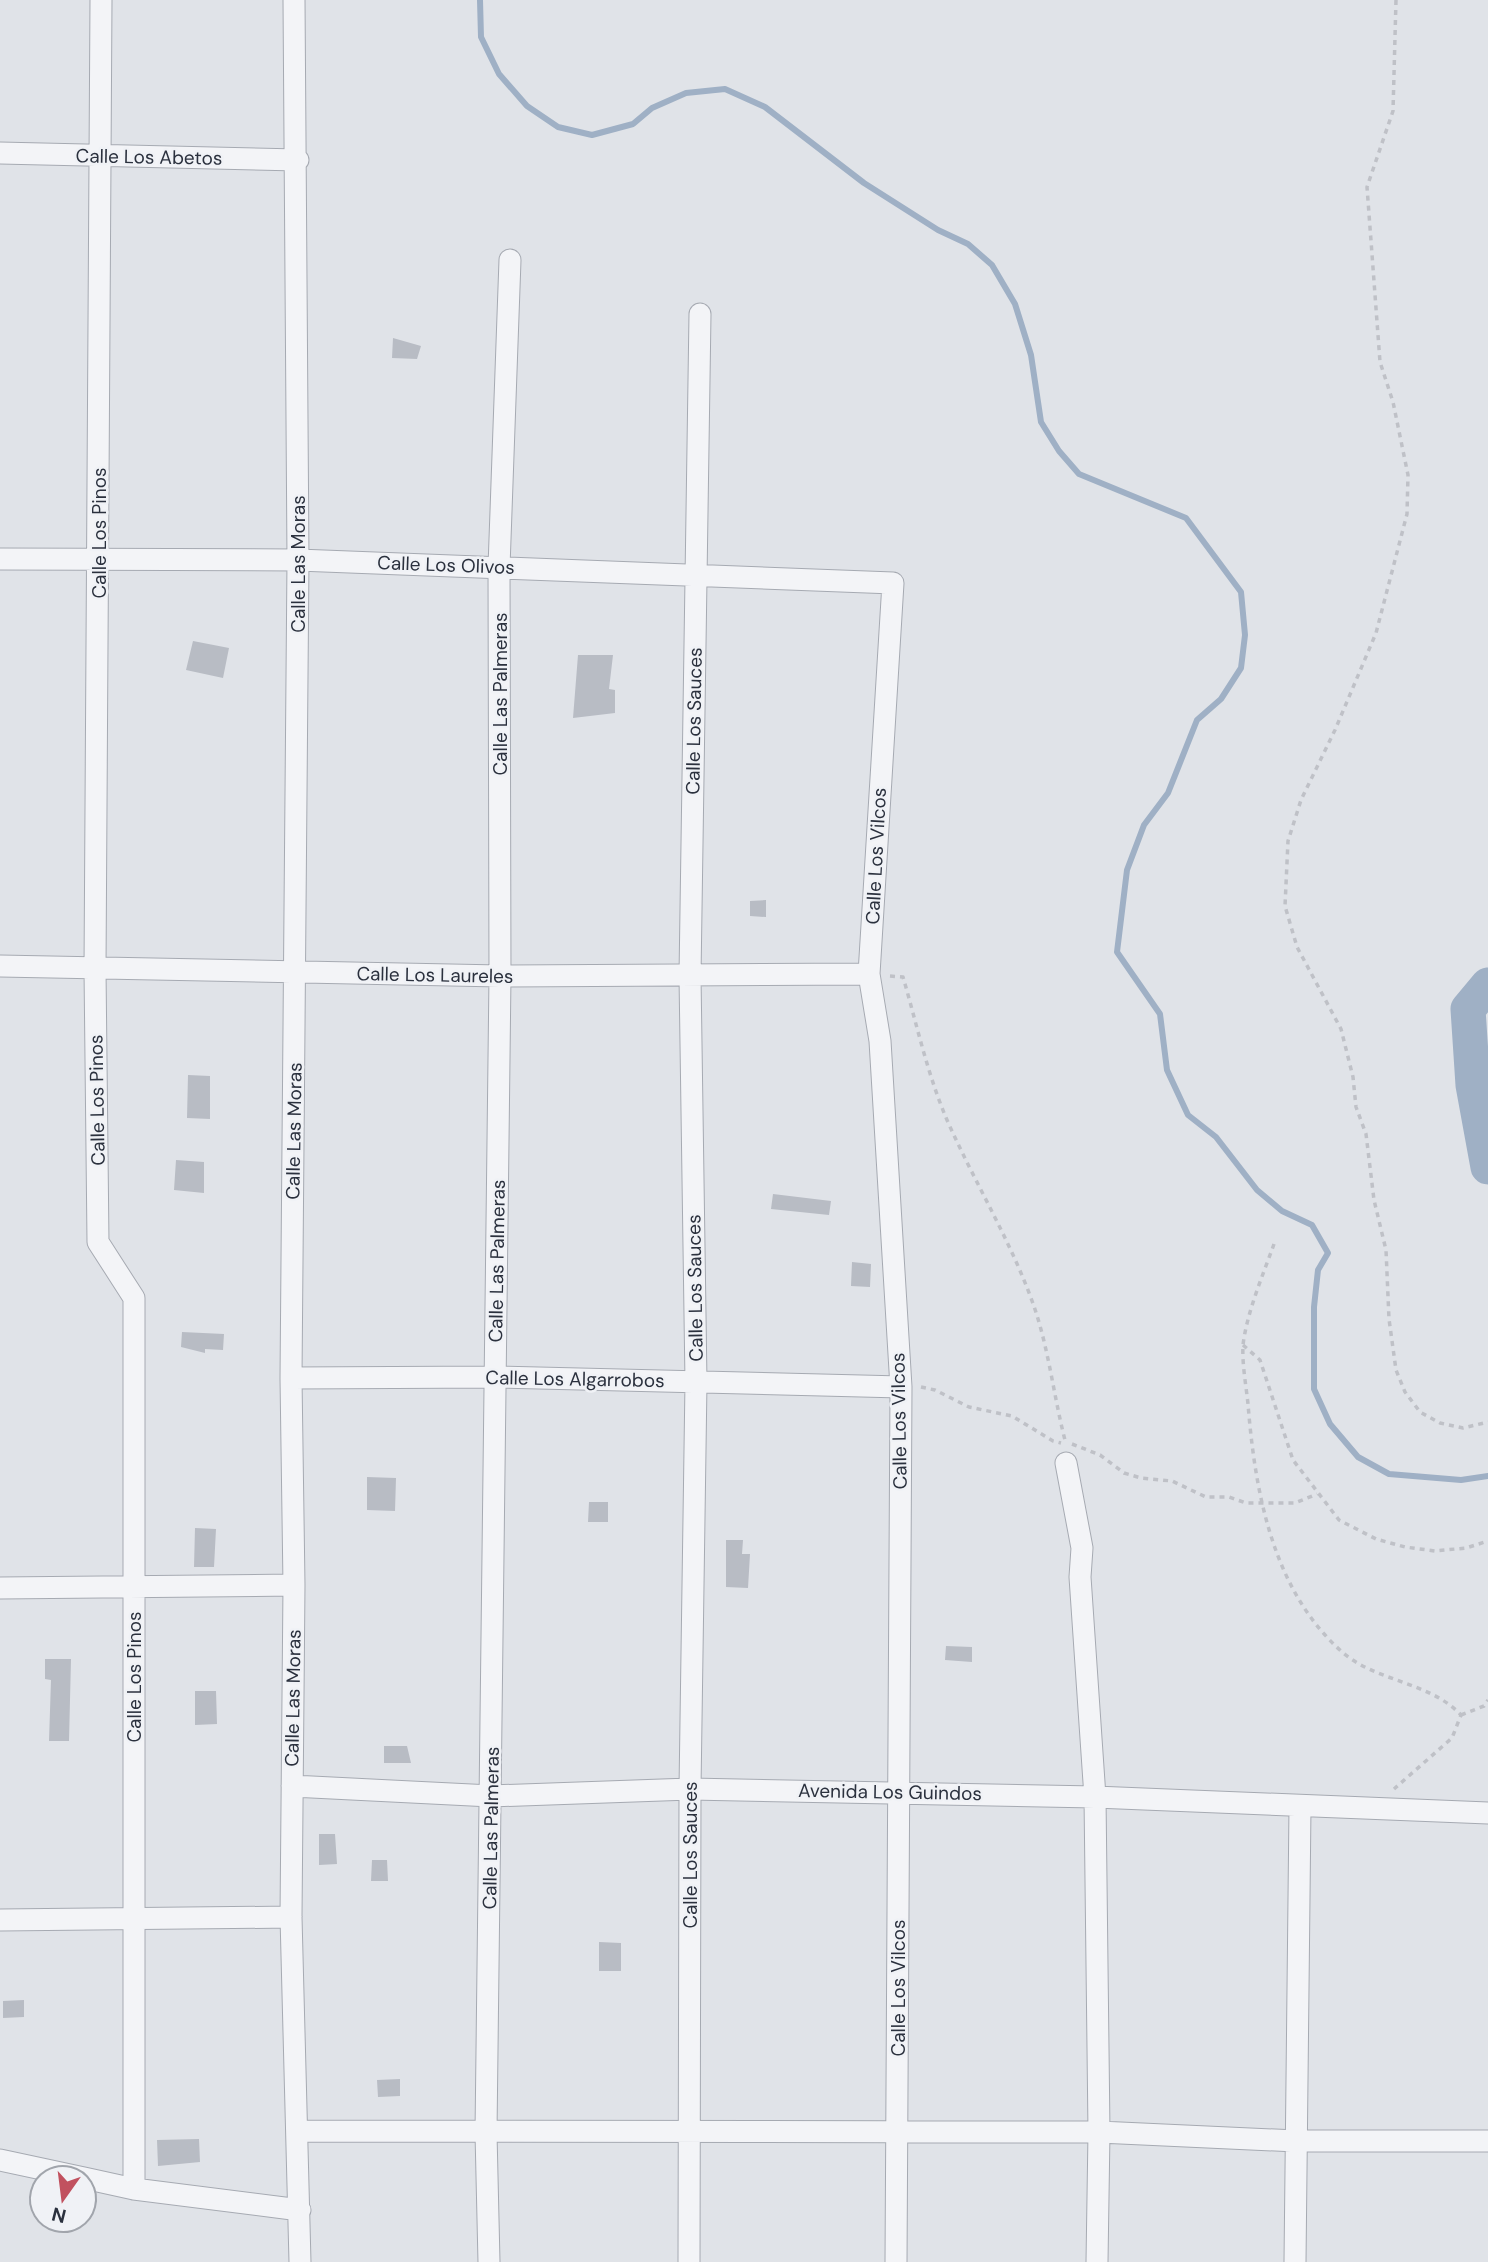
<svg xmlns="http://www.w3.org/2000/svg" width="1488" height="2262" viewBox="0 0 1488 2262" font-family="'DM Sans',sans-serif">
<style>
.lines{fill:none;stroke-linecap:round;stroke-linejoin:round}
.stream{stroke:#9fb0c5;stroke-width:6}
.river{stroke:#9fb0c5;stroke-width:35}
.building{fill:#b8bcc4}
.minor-casing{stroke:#a6aab2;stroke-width:23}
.path{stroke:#bfc1c7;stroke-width:3.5;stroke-dasharray:5 5;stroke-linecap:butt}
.minor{stroke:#f3f4f7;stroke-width:21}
.labels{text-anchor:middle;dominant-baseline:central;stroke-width:5;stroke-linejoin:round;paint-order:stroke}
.street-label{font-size:19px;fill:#2b313e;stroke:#f0f2f6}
</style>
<rect width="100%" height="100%" fill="#e0e3e8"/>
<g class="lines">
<path class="stream" d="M480 0 481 37 499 74 527 106 558 127 592 135 633 124 652 108 686 93 725 89 765 107 864 183 938 230 968 244 992 265 1015 304 1031 355 1041 422 1059 451 1079 474 1186 518 1241 592 1245 635 1241 668 1221 699 1197 720 1168 793 1144 825 1127 870 1117 952 1160 1014 1167 1070 1188 1115 1216 1137 1257 1190 1282 1211 1312 1225 1328 1253 1318 1270 1314 1307V1389L1330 1424 1358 1457 1389 1474 1461 1480 1488 1476"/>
<path class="river" d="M1488 985 1468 1009 1473 1085 1488 1167"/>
</g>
<path class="building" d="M393 338 421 346 417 359 392 358Z
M193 641 229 648 223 678 186 670Z
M578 655H613L609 689 615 690V713L573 718Z
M766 900V917L750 916V901Z
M188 1075 210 1076V1119L187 1118Z
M176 1160 204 1162V1193L174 1190Z
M773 1194 831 1201 829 1215 771 1209Z
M852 1262 871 1264 870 1287 851 1286Z
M182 1332 224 1334 223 1350 205 1349V1353L181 1347Z
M367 1477 396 1478 395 1511 367 1510Z
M589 1502H608V1522H588Z
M195 1528 216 1529 214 1567H194Z
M726 1540H743L742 1554H750L748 1588 726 1587Z
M946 1646 972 1647V1662L945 1660Z
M45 1659H71L69 1741H49L51 1680 45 1679Z
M195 1691H216L217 1724 195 1725Z
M384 1746H407L411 1763H384Z
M319 1834H335L337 1864 319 1865Z
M372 1860H387L388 1881H371Z
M599 1942 621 1943V1971H599Z
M24 2000V2017L3 2018V2001Z
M400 2079V2096L378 2097 377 2080Z
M199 2139 200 2162 158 2166 157 2140Z"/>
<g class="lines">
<defs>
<path id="minor" d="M101 0 95 969 98 1242 134 1298V2189
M294 0 298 560 291 1378 294 1585 291 1917 300 2262
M0 153 298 160
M0 559 298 560 893 583 869 974 880 1041 901 1387 896 2262
M0 966 500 976 869 974
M291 1378 496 1377 901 1387
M1066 1463 1082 1548 1080 1577 1095 1797 1099 2132 1097 2262
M0 1588 294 1585
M292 1786 491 1796 690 1789 1095 1797 1488 1813
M0 1920 291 1917
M299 2131 1099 2132 1296 2141H1488
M0 2160 84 2178
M84 2178 134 2189 300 2210
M489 2262 486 2133 500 976 499 567 510 260
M689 2262 690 1789 696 1382 690 976 700 314
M1295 2262 1300 1807"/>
</defs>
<use href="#minor" class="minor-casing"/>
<path class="path" d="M1396 0 1393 111 1367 187 1380 362 1393 402 1408 475 1407 514 1376 633 1335 730 1301 800 1288 841 1285 906 1297 947 1341 1029 1353 1077 1356 1107 1366 1134 1374 1200 1386 1250 1389 1319 1396 1370 1405 1392 1420 1412 1440 1423 1463 1428 1488 1422
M890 976 903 977C917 1025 927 1073 947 1120 974 1181 1008 1236 1031 1298 1049 1346 1053 1395 1066 1444
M1274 1244C1263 1275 1247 1312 1243 1345 1242 1364 1246 1385 1248 1404 1255 1491 1272 1589 1341 1651 1375 1682 1429 1681 1461 1715L1452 1738 1394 1789
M1243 1345 1260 1360 1293 1460 1339 1520 1376 1539 1405 1547 1435 1551 1466 1548 1488 1541
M921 1387 935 1390 969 1407 1012 1416 1053 1441 1061 1443
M1072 1444 1100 1455 1124 1473 1141 1478 1172 1481 1206 1497H1229L1246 1503H1295L1317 1494
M1461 1715 1484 1706 1488 1700"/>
<use href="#minor" class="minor"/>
</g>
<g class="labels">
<g class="street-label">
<text transform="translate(149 157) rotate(1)">Calle Los Abetos</text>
<text transform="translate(99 533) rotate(-90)">Calle Los Pinos</text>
<text transform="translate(298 564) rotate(-90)">Calle Las Moras</text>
<text transform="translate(446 565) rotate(2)">Calle Los Olivos</text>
<text transform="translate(500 694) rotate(-90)">Calle Las Palmeras</text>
<text transform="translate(694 721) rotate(-89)">Calle Los Sauces</text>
<text transform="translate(876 856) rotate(-87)">Calle Los Vilcos</text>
<text transform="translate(435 975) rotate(1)">Calle Los Laureles</text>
<text transform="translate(97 1100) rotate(-91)">Calle Los Pinos</text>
<text transform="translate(294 1131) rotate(-89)">Calle Las Moras</text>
<text transform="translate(497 1261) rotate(-89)">Calle Las Palmeras</text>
<text transform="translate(695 1288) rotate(-91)">Calle Los Sauces</text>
<text transform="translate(575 1379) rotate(1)">Calle Los Algarrobos</text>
<text transform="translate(899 1421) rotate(-91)">Calle Los Vilcos</text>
<text transform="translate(134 1677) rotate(-90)">Calle Los Pinos</text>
<text transform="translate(293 1698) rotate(-89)">Calle Las Moras</text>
<text transform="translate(890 1792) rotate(1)">Avenida Los Guindos</text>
<text transform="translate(491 1828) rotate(-89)">Calle Las Palmeras</text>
<text transform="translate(690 1855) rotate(-90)">Calle Los Sauces</text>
<text transform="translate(898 1988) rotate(-90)">Calle Los Vilcos</text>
</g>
</g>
<g transform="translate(63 2199) rotate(194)"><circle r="33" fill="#f0f2f6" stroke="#a1a5ac" stroke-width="2"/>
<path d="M0-5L12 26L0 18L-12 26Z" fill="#c1515f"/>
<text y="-10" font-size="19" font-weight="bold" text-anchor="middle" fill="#2b313e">N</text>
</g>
</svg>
